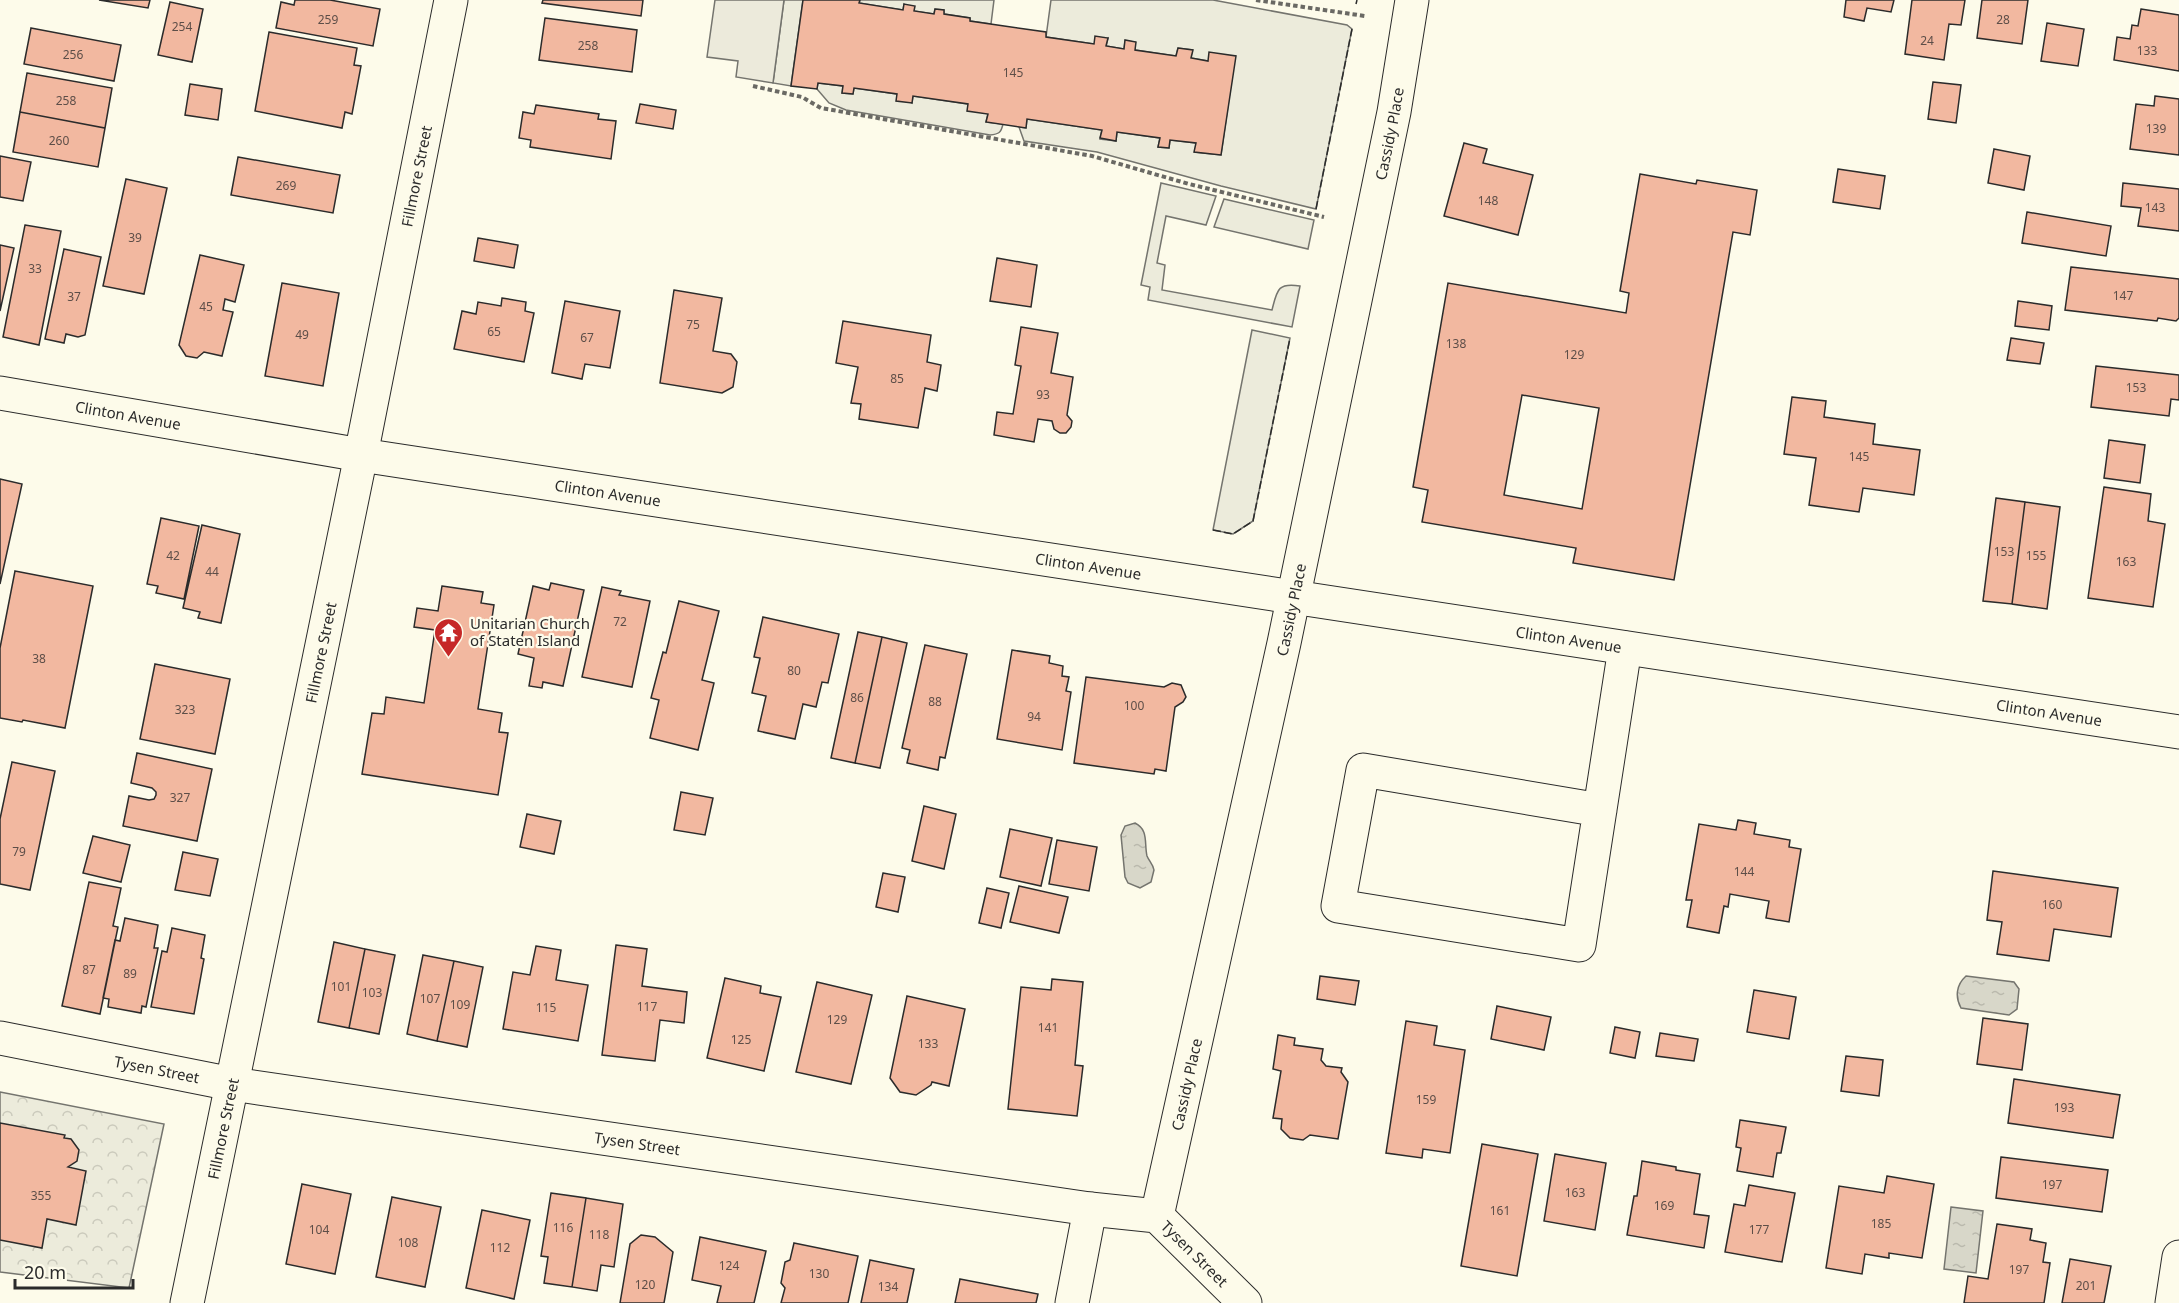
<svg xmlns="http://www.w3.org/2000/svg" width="2179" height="1303" viewBox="0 0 2179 1303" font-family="'Noto Sans',sans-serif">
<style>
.grass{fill:#ecebdb;stroke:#74746e;stroke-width:1.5}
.park{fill:url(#park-crowns);stroke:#74746e;stroke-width:1.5}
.parking{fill:#eceadb;stroke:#74746e;stroke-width:1.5}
.water{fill:url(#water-ripples);stroke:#74746e;stroke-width:1.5}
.building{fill:#f2b8a0;stroke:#2b2b2b;stroke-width:1.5;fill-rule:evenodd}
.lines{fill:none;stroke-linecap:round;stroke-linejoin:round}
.minor-casing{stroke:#2b2b2b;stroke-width:35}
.path{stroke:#6a6964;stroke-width:4;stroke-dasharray:4.5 3;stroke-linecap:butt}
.minor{stroke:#fdfbea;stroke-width:33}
.fence{stroke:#2b2b2b;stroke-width:1.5;stroke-dasharray:8 3;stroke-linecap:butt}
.labels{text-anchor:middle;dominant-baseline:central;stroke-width:4.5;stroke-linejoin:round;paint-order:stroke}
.number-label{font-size:12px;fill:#5d4e48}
.street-label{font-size:15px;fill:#2b2b2b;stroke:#fdfbea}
.poi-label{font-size:15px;fill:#2b2b2b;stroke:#fdfbea;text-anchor:start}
</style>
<defs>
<pattern id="park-crowns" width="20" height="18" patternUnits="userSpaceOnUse" patternTransform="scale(1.5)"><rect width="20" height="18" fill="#ecebdb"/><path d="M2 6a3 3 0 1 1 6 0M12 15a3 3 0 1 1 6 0" fill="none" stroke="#cbcabc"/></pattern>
<pattern id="water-ripples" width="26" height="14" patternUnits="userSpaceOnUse" patternTransform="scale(1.5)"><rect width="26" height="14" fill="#d8d7c9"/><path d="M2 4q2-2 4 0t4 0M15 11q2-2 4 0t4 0" fill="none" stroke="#bab9ad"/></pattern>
</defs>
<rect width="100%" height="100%" fill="#fdfbea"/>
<path class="grass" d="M784 0H803L791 86 773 83Z
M860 0H994L991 24 970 21V18L944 14V10L935 9 934 14 914 11 904 4 903 10 859 3Z
M1051 0H1213L1347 25 1352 29 1316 209 1221 186 1097 152 1024 141 1019 127 1026 128 1027 119 1102 130 1100 139 1116 141 1117 132 1160 138 1158 147 1169 148 1170 140 1196 143 1195 152 1221 155 1235 56 1208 61 1191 58 1192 50 1178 48 1176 56 1135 50V42L1125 41 1124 49 1106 46 1108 38 1094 44 1046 37Z
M818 83 843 86 842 93 853 94 854 88 897 94 912 103 913 96 968 104 988 114 986 122 1003 124C1001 133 999 134 990 135L846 110 829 103 817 89Z
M1161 183 1216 196 1206 225 1166 216 1157 263 1165 265 1162 290 1272 310C1277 291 1277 282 1300 286L1292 327 1148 300 1150 287 1141 285Z
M1224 199 1314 220 1308 249 1214 227Z
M1252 330 1290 338 1253 521 1233 534 1213 530Z"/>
<path class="park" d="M0 1092 164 1124 129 1288 0 1272Z"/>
<path class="parking" d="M715 0H784L773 83 736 77 738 61 707 57Z"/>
<path class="water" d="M1135 823C1149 830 1144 843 1147 856 1149 861 1153 864 1154 870L1151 882 1140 888 1128 883 1125 877 1121 835 1125 826Z
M1966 976 2014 982 2019 989 2017 1009 2009 1015 1961 1008C1955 997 1956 985 1966 976Z
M1951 1207 1983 1211 1976 1273 1944 1269Z"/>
<path class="building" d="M99 0H150L148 8Z
M295 0H330L380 9 373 46 276 28 281 2 294 5Z
M543 0H643L641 16 542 3Z
M803 0H860L859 3 903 10 904 4 915 6 914 11 934 14 935 9 944 10V14L970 18V21L1046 32V37L1094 44 1095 36 1108 38 1106 46 1124 49 1125 40 1136 42 1135 50 1176 56 1178 48 1193 50 1191 58 1208 61 1209 52 1236 56 1221 155 1194 152 1196 143 1170 140 1169 148 1158 147 1160 138 1117 132 1116 141 1100 138 1102 130 1027 119 1026 128 986 122 988 114 967 111 968 104 913 96 912 103 896 101 897 94 854 88 853 94 842 93 843 86 818 83 817 89 791 86Z
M1846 0H1894L1891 12 1867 8 1864 21 1844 17Z
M1912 0H1965L1961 25 1949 24 1944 60 1905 54Z
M1982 0H2028L2022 44 1977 38Z
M170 2 203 9 192 62 158 55Z
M2141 9 2179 15V71L2114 60 2117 37 2130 39 2132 25 2138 26Z
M545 18 637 30 632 72 539 60Z
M2047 23 2084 29 2078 66 2041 61Z
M31 28 121 45 114 81 24 64Z
M269 32 357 48 354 65 361 66 352 114 345 112 342 128 255 111Z
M27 73 112 88 105 128 20 112Z
M1933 82 1961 85 1956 123 1928 119Z
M190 84 222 89 218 120 185 115Z
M2155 96 2179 99V155L2130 149 2136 104 2154 106Z
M640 104 676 110 673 129 636 123Z
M536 105 599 114 598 119 616 121 611 159 530 147 531 140 519 138 523 112 534 114Z
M20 112 105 128 98 167 13 152Z
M1464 143 1487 149 1483 163 1533 175 1518 235 1444 216Z
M1994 149 2030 156 2024 190 1988 183Z
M0 156 31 162 23 201 0 197Z
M238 157 340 175 333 213 231 195Z
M1838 169 1885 176 1880 209 1833 202Z
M1640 174 1696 184 1697 180 1757 190 1750 235 1733 232 1674 580 1573 563 1576 548 1422 522 1428 490 1413 487 1448 283 1626 313 1629 293 1620 291ZM1522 395 1599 408 1582 509 1504 495Z
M126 179 167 188 144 294 103 286Z
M2123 183 2179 189V231L2138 226 2141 208 2121 206Z
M2027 212 2111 226 2106 256 2022 243Z
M25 225 61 231 39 345 3 337Z
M478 238 518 245 514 268 474 261Z
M0 245 14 248 0 311Z
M64 249 101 257 85 335 78 337 66 334 64 343 45 339Z
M200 255 244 265 235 302 225 299 223 310 233 312 222 356 204 352 197 358 186 356 179 345Z
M997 258 1037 265 1031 307 990 301Z
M2071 267 2179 279V318L2176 321 2158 318 2157 321 2065 310Z
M282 283 339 293 323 386 265 376Z
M674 290 722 298 713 351 731 354 737 362 733 387 722 393 660 383Z
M502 298 526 302 525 311 534 313 524 362 454 349 462 311 476 314 478 302 501 306Z
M565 301 620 311 610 368 585 364 582 379 552 373Z
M2018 301 2052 306 2049 330 2015 326Z
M843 321 931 335 927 362 941 365 937 391 925 388 918 428 859 419 861 404 851 403 858 367 836 363Z
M1021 327 1058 333 1051 373 1073 377 1067 415 1072 421 1071 427 1066 433H1060L1054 429 1052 421 1038 419 1034 442 994 435 997 412 1013 414 1021 366 1015 365Z
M2011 338 2044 343 2040 364 2007 360Z
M2096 366 2179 375V400L2171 399 2169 416 2091 407Z
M1792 397 1826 401 1824 417 1875 424 1873 444 1920 450 1914 495 1863 488 1859 512 1809 505 1816 458 1784 454Z
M2109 440 2145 445 2140 483 2104 478Z
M0 479 22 484 0 584Z
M2104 487 2151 494 2148 521 2165 524 2153 607 2088 598Z
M1996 498 2025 502 2012 604 1983 601Z
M2025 502 2060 507 2047 609 2012 604Z
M161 518 199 526 184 599 156 593 158 586 147 584Z
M202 525 240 534 221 623 198 618 200 612 183 608Z
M15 571 93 586 65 728 23 720 22 722 0 718V648Z
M551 583 584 590 563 686 543 682 542 688 529 686 534 658 518 654 533 586 549 590Z
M442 586 483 592 481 603 494 605 478 709 502 713 499 732 508 733 498 795 362 774 372 713 384 714 386 697 424 703 435 630 414 627 417 608 438 611Z
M602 587 621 591 619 595 650 601 632 687 582 677Z
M679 601 719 611 702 680 714 683 698 750 650 738 659 700 651 698 663 652 666 653Z
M763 617 839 634 828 683 822 682 816 707 803 704 795 739 758 731 766 696 752 693 760 658 754 657Z
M858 632 882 637 855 763 831 758Z
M882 637 907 643 880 768 855 763Z
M925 645 967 654 945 758 940 757 938 770 907 763 910 750 902 748Z
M1012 650 1050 656 1049 663 1063 666 1062 676 1069 677 1066 691 1071 692 1062 750 997 739Z
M155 664 230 679 215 754 140 739Z
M1086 677 1164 687 1172 683 1181 685 1186 697 1183 702 1175 707 1166 771 1155 769 1154 774 1074 763Z
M137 753 212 769 197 841 123 826 129 796 149 800 154 799 156 795V792L152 788 131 783Z
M12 762 55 771 30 890 0 884V819Z
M681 792 713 798 705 835 674 830Z
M924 806 956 814 944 869 912 861Z
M527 814 561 821 554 854 520 847Z
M1738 820 1756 823 1754 834 1790 840 1789 847 1801 849 1789 922 1766 918 1769 901 1730 894 1728 907 1724 906 1719 933 1687 927 1692 900H1686L1699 824 1736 830Z
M1010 829 1052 838 1041 886 1000 877Z
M93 836 130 845 121 882 83 873Z
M1057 840 1097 847 1089 891 1049 884Z
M183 852 218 859 210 896 175 890Z
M1993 871 2118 888 2111 937 2054 929 2049 961 1997 954 2002 922 1987 920Z
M883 873 905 877 898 912 876 907Z
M89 882 121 888 113 926 118 927 100 1014 62 1006Z
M1019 886 1068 897 1059 933 1010 922Z
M987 888 1009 893 1001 928 979 923Z
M125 918 158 925 154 948H158L146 1007 142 1006 141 1013 108 1007 109 999 103 998 115 940 120 941Z
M172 928 205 935 201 958 204 959 194 1014 151 1007 162 951 167 952Z
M334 942 365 949 349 1028 318 1022Z
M616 945 647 949 642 986 687 992 684 1023 660 1020 655 1061 602 1055Z
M536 946 561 950 556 980 588 985 578 1041 503 1029 513 972 530 975Z
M365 949 395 955 379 1034 349 1028Z
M423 955 454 961 437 1041 407 1034Z
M454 961 483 967 467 1047 437 1041Z
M1320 976 1359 981 1355 1005 1317 999Z
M725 978 761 986 760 993 781 997 764 1071 707 1058Z
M1052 979 1083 982 1075 1065 1083 1066 1077 1116 1008 1109 1021 987 1051 990Z
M817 982 872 995 851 1084 796 1072Z
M1754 990 1796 997 1789 1039 1747 1032Z
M907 996 965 1009 949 1086 932 1082 931 1085 916 1095 900 1092 890 1078Z
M1497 1006 1551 1017 1544 1050 1491 1039Z
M1983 1018 2028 1024 2022 1070 1977 1064Z
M1406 1021 1437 1026 1434 1045 1465 1050 1450 1153 1423 1149 1422 1158 1386 1153Z
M1615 1027 1640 1032 1635 1058 1610 1053Z
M1660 1033 1698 1039 1694 1061 1656 1056Z
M1278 1035 1295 1038 1294 1045 1323 1049 1321 1060 1326 1066 1342 1068 1341 1072 1348 1082 1338 1139 1310 1135 1303 1140 1290 1138 1281 1129 1282 1119 1273 1118 1281 1071 1273 1069Z
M1846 1056 1883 1060 1879 1096 1841 1091Z
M2014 1079 2120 1095 2113 1138 2008 1123Z
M1740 1120 1786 1127 1781 1153H1777L1773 1177 1737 1171 1741 1148 1736 1147Z
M0 1123 65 1135 64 1138 71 1139 79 1150 77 1161 68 1167 86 1171 76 1225 47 1219 42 1248 0 1240Z
M1482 1144 1538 1154 1517 1276 1461 1266Z
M1555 1154 1606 1163 1595 1230 1544 1221Z
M2001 1157 2108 1170 2102 1212 1996 1198Z
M1642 1161 1676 1167V1170L1700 1174 1694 1214 1709 1216 1704 1248 1627 1235 1634 1196H1637Z
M1887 1176 1934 1184 1922 1258 1889 1253V1258L1865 1254 1862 1274 1826 1268 1839 1186 1884 1193Z
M302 1184 351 1194 335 1274 286 1264Z
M1749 1185 1795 1193 1782 1262 1725 1252 1734 1204 1745 1206Z
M551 1193 586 1198 572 1287 544 1283 548 1257 541 1256Z
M392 1197 441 1207 425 1287 376 1277Z
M586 1198 623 1204 614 1267 601 1265 597 1291 572 1287Z
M482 1210 530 1220 514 1299 466 1288Z
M1997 1224 2032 1229 2030 1240 2046 1243 2043 1262 2050 1263 2044 1303H1964L1968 1276 1988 1279Z
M641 1235 655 1237 673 1252 664 1303H620L630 1244Z
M700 1237 766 1251 754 1303H717L721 1286 692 1280Z
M794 1243 858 1256 848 1303H781L785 1288 781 1283 785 1262 790 1260Z
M2070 1259 2111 1266 2104 1303H2062Z
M870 1260 914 1269 907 1303H861Z
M960 1279 1038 1294 1036 1303H955Z"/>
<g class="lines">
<defs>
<g id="minor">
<path id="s1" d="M0 393 361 455 2179 732"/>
<path d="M1600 810 1363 770 1338 906 1579 945 1625 648"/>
<path id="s2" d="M0 1038 232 1084 1090 1209 1157 1216 1245 1303"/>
<path id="s3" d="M1157 1216 1284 643 1394 112 1412 0"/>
<path id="s4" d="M187 1303 361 455 451 0"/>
<path d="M1072 1303 1090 1209"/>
<path d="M2172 1303 2179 1257"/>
</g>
</defs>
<use href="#minor" class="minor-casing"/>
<path class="path" d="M1256 0 1365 16
M753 86 802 97 821 108 1092 156 1189 184 1324 217"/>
<use href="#minor" class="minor"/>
<path class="fence" d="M1356 4 1357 0
M1316 209 1352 29
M1213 530 1233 534 1253 521 1290 338"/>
</g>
<defs>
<symbol id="temple-pin" viewBox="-11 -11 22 30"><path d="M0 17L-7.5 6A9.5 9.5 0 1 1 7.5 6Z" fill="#c62828" stroke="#fdfbea"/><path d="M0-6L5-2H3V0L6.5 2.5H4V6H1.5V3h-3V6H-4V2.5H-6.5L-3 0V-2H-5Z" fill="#fff"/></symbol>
</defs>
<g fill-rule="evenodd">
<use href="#temple-pin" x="432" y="616" width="33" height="45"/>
</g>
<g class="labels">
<g class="number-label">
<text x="328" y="19">259</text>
<text x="2003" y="19">28</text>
<text x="182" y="26">254</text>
<text x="1927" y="40">24</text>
<text x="588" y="45">258</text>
<text x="2147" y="50">133</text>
<text x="73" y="54">256</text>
<text x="1013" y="72">145</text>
<text x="66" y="100">258</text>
<text x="2156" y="128">139</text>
<text x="59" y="140">260</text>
<text x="286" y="185">269</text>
<text x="1488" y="200">148</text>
<text x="2155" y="207">143</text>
<text x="135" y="237">39</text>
<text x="35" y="268">33</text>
<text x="2123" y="295">147</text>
<text x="74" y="296">37</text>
<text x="206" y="306">45</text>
<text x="693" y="324">75</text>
<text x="494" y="331">65</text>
<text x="302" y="334">49</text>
<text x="587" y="337">67</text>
<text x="1456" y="343">138</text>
<text x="1574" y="354">129</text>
<text x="897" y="378">85</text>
<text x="2136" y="387">153</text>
<text x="1043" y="394">93</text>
<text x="1859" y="456">145</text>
<text x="2004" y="551">153</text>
<text x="173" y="555">42</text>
<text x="2036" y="555">155</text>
<text x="2126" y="561">163</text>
<text x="212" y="571">44</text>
<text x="620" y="621">72</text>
<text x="39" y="658">38</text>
<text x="794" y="670">80</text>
<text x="857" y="697">86</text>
<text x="935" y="701">88</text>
<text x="1134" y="705">100</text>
<text x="185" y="709">323</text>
<text x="1034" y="716">94</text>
<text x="180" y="797">327</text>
<text x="19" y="851">79</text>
<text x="1744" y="871">144</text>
<text x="2052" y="904">160</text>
<text x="89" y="969">87</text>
<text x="130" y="973">89</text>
<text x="341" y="986">101</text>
<text x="372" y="992">103</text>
<text x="430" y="998">107</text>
<text x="460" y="1004">109</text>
<text x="647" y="1006">117</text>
<text x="546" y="1007">115</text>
<text x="837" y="1019">129</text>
<text x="1048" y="1027">141</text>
<text x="741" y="1039">125</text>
<text x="928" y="1043">133</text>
<text x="1426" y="1099">159</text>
<text x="2064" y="1107">193</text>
<text x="2052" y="1184">197</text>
<text x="1575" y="1192">163</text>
<text x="41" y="1195">355</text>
<text x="1664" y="1205">169</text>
<text x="1500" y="1210">161</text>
<text x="1881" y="1223">185</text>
<text x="563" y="1227">116</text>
<text x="319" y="1229">104</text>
<text x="1759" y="1229">177</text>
<text x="599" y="1234">118</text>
<text x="408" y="1242">108</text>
<text x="500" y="1247">112</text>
<text x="729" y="1265">124</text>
<text x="2019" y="1269">197</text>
<text x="819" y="1273">130</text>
<text x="645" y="1284">120</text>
<text x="2086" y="1285">201</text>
<text x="888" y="1286">134</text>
</g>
<g class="street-label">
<text stroke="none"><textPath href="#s3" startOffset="1107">Cassidy Place</textPath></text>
<text stroke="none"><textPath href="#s4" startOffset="1150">Fillmore Street</textPath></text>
<text stroke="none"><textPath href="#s1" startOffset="130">Clinton Avenue</textPath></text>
<text stroke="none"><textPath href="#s1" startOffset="616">Clinton Avenue</textPath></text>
<text stroke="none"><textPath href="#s1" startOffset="1102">Clinton Avenue</textPath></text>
<text stroke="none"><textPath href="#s3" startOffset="621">Cassidy Place</textPath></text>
<text stroke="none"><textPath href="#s1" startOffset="1588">Clinton Avenue</textPath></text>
<text stroke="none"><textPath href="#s4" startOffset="664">Fillmore Street</textPath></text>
<text stroke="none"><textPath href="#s1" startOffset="2074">Clinton Avenue</textPath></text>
<text stroke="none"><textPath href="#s2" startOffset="160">Tysen Street</textPath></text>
<text stroke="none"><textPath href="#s3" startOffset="135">Cassidy Place</textPath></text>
<text stroke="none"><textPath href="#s4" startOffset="178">Fillmore Street</textPath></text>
<text stroke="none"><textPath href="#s2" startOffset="646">Tysen Street</textPath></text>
<text stroke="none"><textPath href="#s2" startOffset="1224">Tysen Street</textPath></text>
</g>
<g class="poi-label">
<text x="470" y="623">Unitarian Church<tspan x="470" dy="17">of Staten Island</tspan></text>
</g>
</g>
<path d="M15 1279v9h118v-9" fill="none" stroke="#2b2b2b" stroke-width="3"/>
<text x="24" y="1279" font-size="18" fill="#2b2b2b" stroke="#fdfbea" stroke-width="4.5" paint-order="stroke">20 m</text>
</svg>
